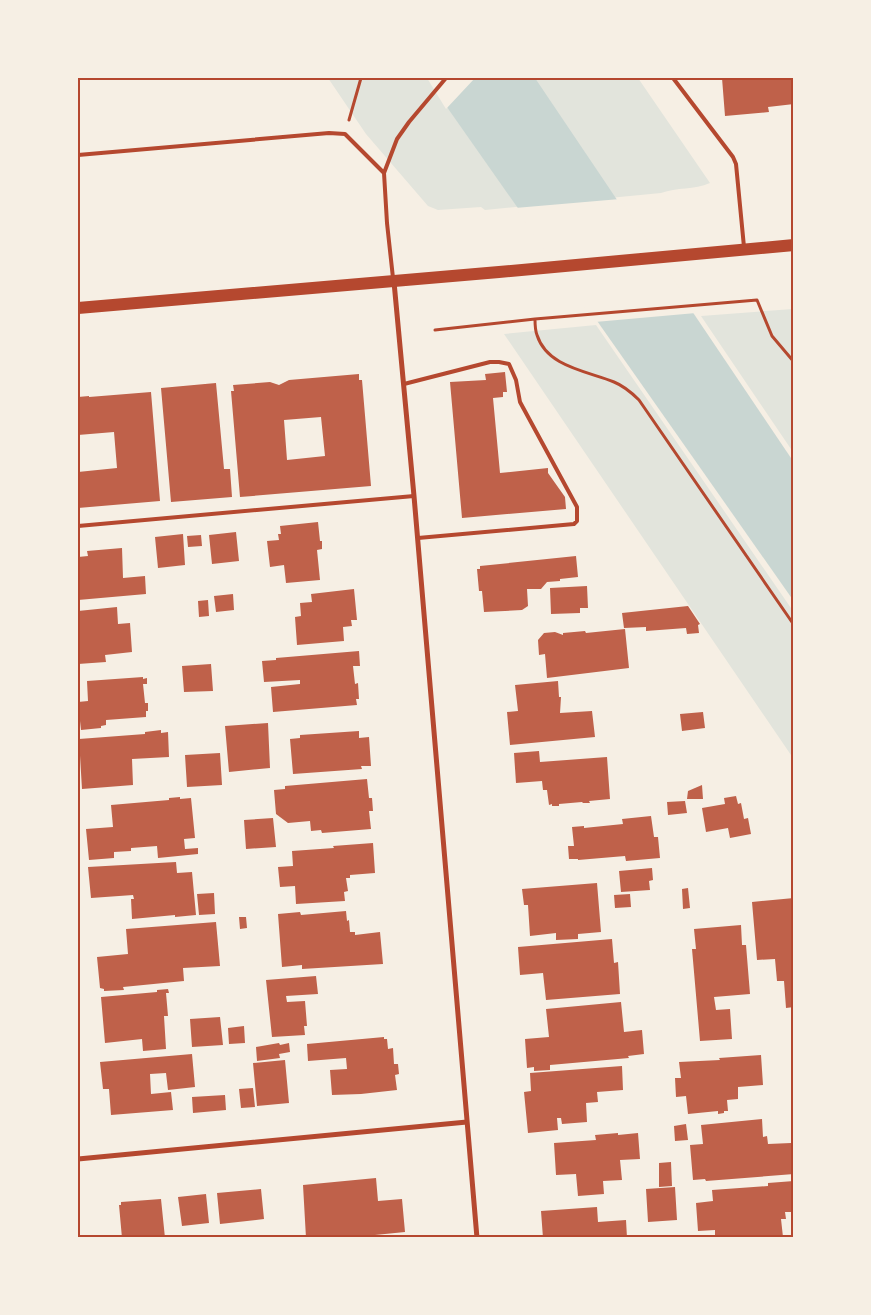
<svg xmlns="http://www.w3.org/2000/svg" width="871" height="1315" viewBox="0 0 871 1315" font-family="Quicksand,sans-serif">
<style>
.green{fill:#e2e4dc}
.water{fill:#c9d6d2}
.pier{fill:#f6efe4}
.building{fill:#bf614a;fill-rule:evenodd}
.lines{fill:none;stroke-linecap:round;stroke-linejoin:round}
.path{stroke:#b5482f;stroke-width:3}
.service{stroke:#b5482f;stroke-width:4}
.minor{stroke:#b5482f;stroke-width:5}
.primary{stroke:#b5482f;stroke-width:12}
.neatline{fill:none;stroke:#b5482f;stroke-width:2}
</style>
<rect width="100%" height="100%" fill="#f6efe4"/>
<path class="green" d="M328 78H638L710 183C694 190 677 187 661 193L485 210 481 207 438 210 428 206 366 134Z
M793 309V452L701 316Z
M596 325 793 611V758L504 334Z"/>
<path class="water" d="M429 78H535L793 461V600L449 110Z"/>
<path class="pier" d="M427 78H475L446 109Z
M620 199 696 313 595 322 515 208Z"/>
<path class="building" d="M722 78H794V104L768 107 769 112 725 116Z
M505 372 507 392H503V397L493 398 500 473 548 468V473L565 497 566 509 462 518 450 382 486 380 485 374Z
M359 374V380H362L371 486 240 497 231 391H234L233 385 270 382 279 385 289 380ZM321 417 325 456 287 460 284 420Z
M216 383 224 469H230L232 497 171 502 161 388Z
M151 392 160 501 78 508V472L117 468 114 432 78 435V397L89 396V397Z
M318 522 320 541H322V549L317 550 320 580 286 583 284 565 270 567 267 541 279 540 278 534H281L280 526Z
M236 532 239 561 212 564 209 535Z
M183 534 185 565 158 568 155 537Z
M201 535 202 546 188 547 187 536Z
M122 548 123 578 145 576 146 594 78 600V557L88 556 87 551Z
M576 556 578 577 560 579V581L547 582 541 589H527L528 606 522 610 484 612 482 591H479L477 569H480V566Z
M587 586 588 608H580V613L551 614 550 588Z
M354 589 357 620H351L352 626 343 627 344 641 297 645 295 617 301 616 300 603 312 602 311 594Z
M233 594 234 610 216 612 214 596Z
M208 600 209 616 199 617 198 601Z
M688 606 700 624 698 625 699 633 687 634 686 628 646 631V627L624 628 622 613Z
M117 607 118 624 130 623 132 652 105 655 106 662 78 664V611Z
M625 629 629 668 547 678 545 654 539 655 538 640 544 633 555 632 563 635V633L585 631 586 633Z
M359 651 360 666H353L355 684 358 683 359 699H356L357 705 273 712 271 687 300 684V680L264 682 262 661 276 660V658Z
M211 664 213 691 184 692 182 666Z
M143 677V679L147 678V684H143L145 703H148V711H146V717L106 720V725L101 726V728L81 730 80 721H78V702L88 701 87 681Z
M558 681 559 697H561L560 713 592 711 595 737 510 745 507 712 518 711 515 685Z
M703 712 705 728 682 731 680 714Z
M268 723 270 768 229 772 225 726Z
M161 730V733L168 732 169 757 132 759 133 785 82 789 79 739 145 734V732Z
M359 731V738L369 737 371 766H361L362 769 293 774 290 739 300 738V735Z
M539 751 540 762 607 757 610 799 589 801 590 803H583L582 802 559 804V806H552V804L549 805 547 790H543L542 781 516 783 514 753Z
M220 753 222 785 187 787 185 755Z
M367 779 369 798H372L373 811H369L371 829 322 833 321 830 311 831 310 821 288 823 276 814 274 790 285 789V786Z
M702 785 703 799H687L688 791Z
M736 796 738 804 741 803 744 819 748 818 751 834 730 838 728 828 706 832 702 808 725 804 724 798Z
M180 797V799L191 798 195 838 184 839 185 849 198 848V854L158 858 157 846 131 848V851L114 852V858L89 860 86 829 113 827 111 805 169 800V798Z
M685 801 687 813 668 815 667 802Z
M651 816 654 837H658L660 858 626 861 625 856 578 860V859H569L568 846H574L572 827 584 826V828L623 824 622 819Z
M273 818 276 847 246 849 244 820Z
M373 843 375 873 350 875V878H346L348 891 344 892 345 901 296 904 295 886 280 887 278 867 293 866 292 851 334 848 333 846Z
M176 862 177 873 192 872 196 915 175 917V915L132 919 131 899H134L133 895 91 898 88 867Z
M652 868 653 880 649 881 650 890 621 892 619 871Z
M597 883 601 932 578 934V939L556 940V933L530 936 528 905H524L522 889Z
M688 888 690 908 683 909 682 889Z
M214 893 215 914 199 915 197 894Z
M630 894 631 907 615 908 614 895Z
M794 898V1007L786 1008 784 981H777L775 959 757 960 752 902Z
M346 911 347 921 349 920 350 932H355V935L380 932 383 964 302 969V965L282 967 278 914 300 912 301 915Z
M239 917H246L247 928 240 929Z
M216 922 220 966 183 968 184 981 123 987 124 990 104 991V989L100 988 97 957 128 954 126 929Z
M741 925 742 945H746L750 994 714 997 716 1010 730 1009 732 1039 700 1041 692 949H696L694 929Z
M612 939 614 963 618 962 620 994 546 1000 543 973 520 975 518 947Z
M316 976 318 994 286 996 287 1002 305 1001 307 1026H304L305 1035 272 1037 266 980Z
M168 989 169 993H166L168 1016H164L166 1049 143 1051 142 1039 105 1043 101 997 157 992V990Z
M621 1002 624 1032 642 1030 644 1054 628 1056 629 1058 550 1065V1070L534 1071V1067L527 1068 525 1039 549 1037 546 1009Z
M220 1017 223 1045 192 1047 190 1019Z
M244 1026 245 1043 229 1044 228 1028Z
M384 1037V1039H387L388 1049 393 1048 394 1064H398L399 1074 395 1075 397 1090 361 1094 332 1095 330 1070 347 1069 346 1058 308 1061 307 1044Z
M279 1043 280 1045 289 1043 290 1052 279 1054 280 1058 257 1061 256 1047Z
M192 1054 195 1087 168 1090 166 1073 150 1074 151 1094 171 1092 173 1110 111 1115 109 1089H103L100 1062Z
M761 1055 763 1085 738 1087V1099L727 1100 728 1111H724V1113L718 1114V1111L688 1114 686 1096 676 1097 675 1078H681L679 1062 720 1060 719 1058Z
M285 1060 289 1103 257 1106 253 1063Z
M622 1066 623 1090 597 1092 598 1102 586 1103 587 1122 562 1124 561 1118H557L558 1130 528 1133 524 1092 531 1091 530 1073Z
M253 1088 255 1107 241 1108 239 1089Z
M225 1095 226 1110 193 1113 192 1097Z
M762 1119 763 1137 767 1136 768 1144 791 1143 794 1174 706 1181 705 1179 693 1180 690 1145 703 1144 701 1125Z
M686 1124 688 1140 675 1141 674 1126Z
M618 1133V1135L638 1133 640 1159 620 1160 622 1180 603 1181 604 1194 578 1196 576 1174 556 1175 554 1143 596 1140 595 1135Z
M671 1162 672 1186 659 1187V1163Z
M376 1178 378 1201 402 1199 405 1232 345 1238H306L303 1185Z
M794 1181V1212H785L786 1219H781L783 1237 715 1238V1230L698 1231 696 1203 713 1201 712 1190 768 1186V1183Z
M675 1187 677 1220 648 1222 646 1189Z
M261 1189 264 1219 220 1224 217 1193Z
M206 1194 209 1223 182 1226 178 1197Z
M161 1199 165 1238H122L119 1205H121V1202Z
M597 1207 598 1222 626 1220 627 1238H543L541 1211Z"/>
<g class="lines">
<path class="path" d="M349 120 361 78
M535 319C535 324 535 330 537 335 547 367 587 371 614 382 624 386 632 393 639 400L794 625
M435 330 535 319 757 300 772 336 794 362"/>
<path class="service" d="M673 78 733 157 736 164 744 247
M78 155 329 133 345 134 384 173
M393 278 387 223 384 173 397 139 409 122 446 78
M404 384 490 362H499L509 364 516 380 520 402 577 507V521L574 524 418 538
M78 526 414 496"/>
<path class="minor" d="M394 282 414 496 477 1238
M78 1159 467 1122"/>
<path class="primary" d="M78 308 499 272 794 245"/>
</g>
<rect width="871" height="1315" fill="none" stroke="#f6efe4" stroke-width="158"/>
<rect x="79" y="79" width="713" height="1157" class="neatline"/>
</svg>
